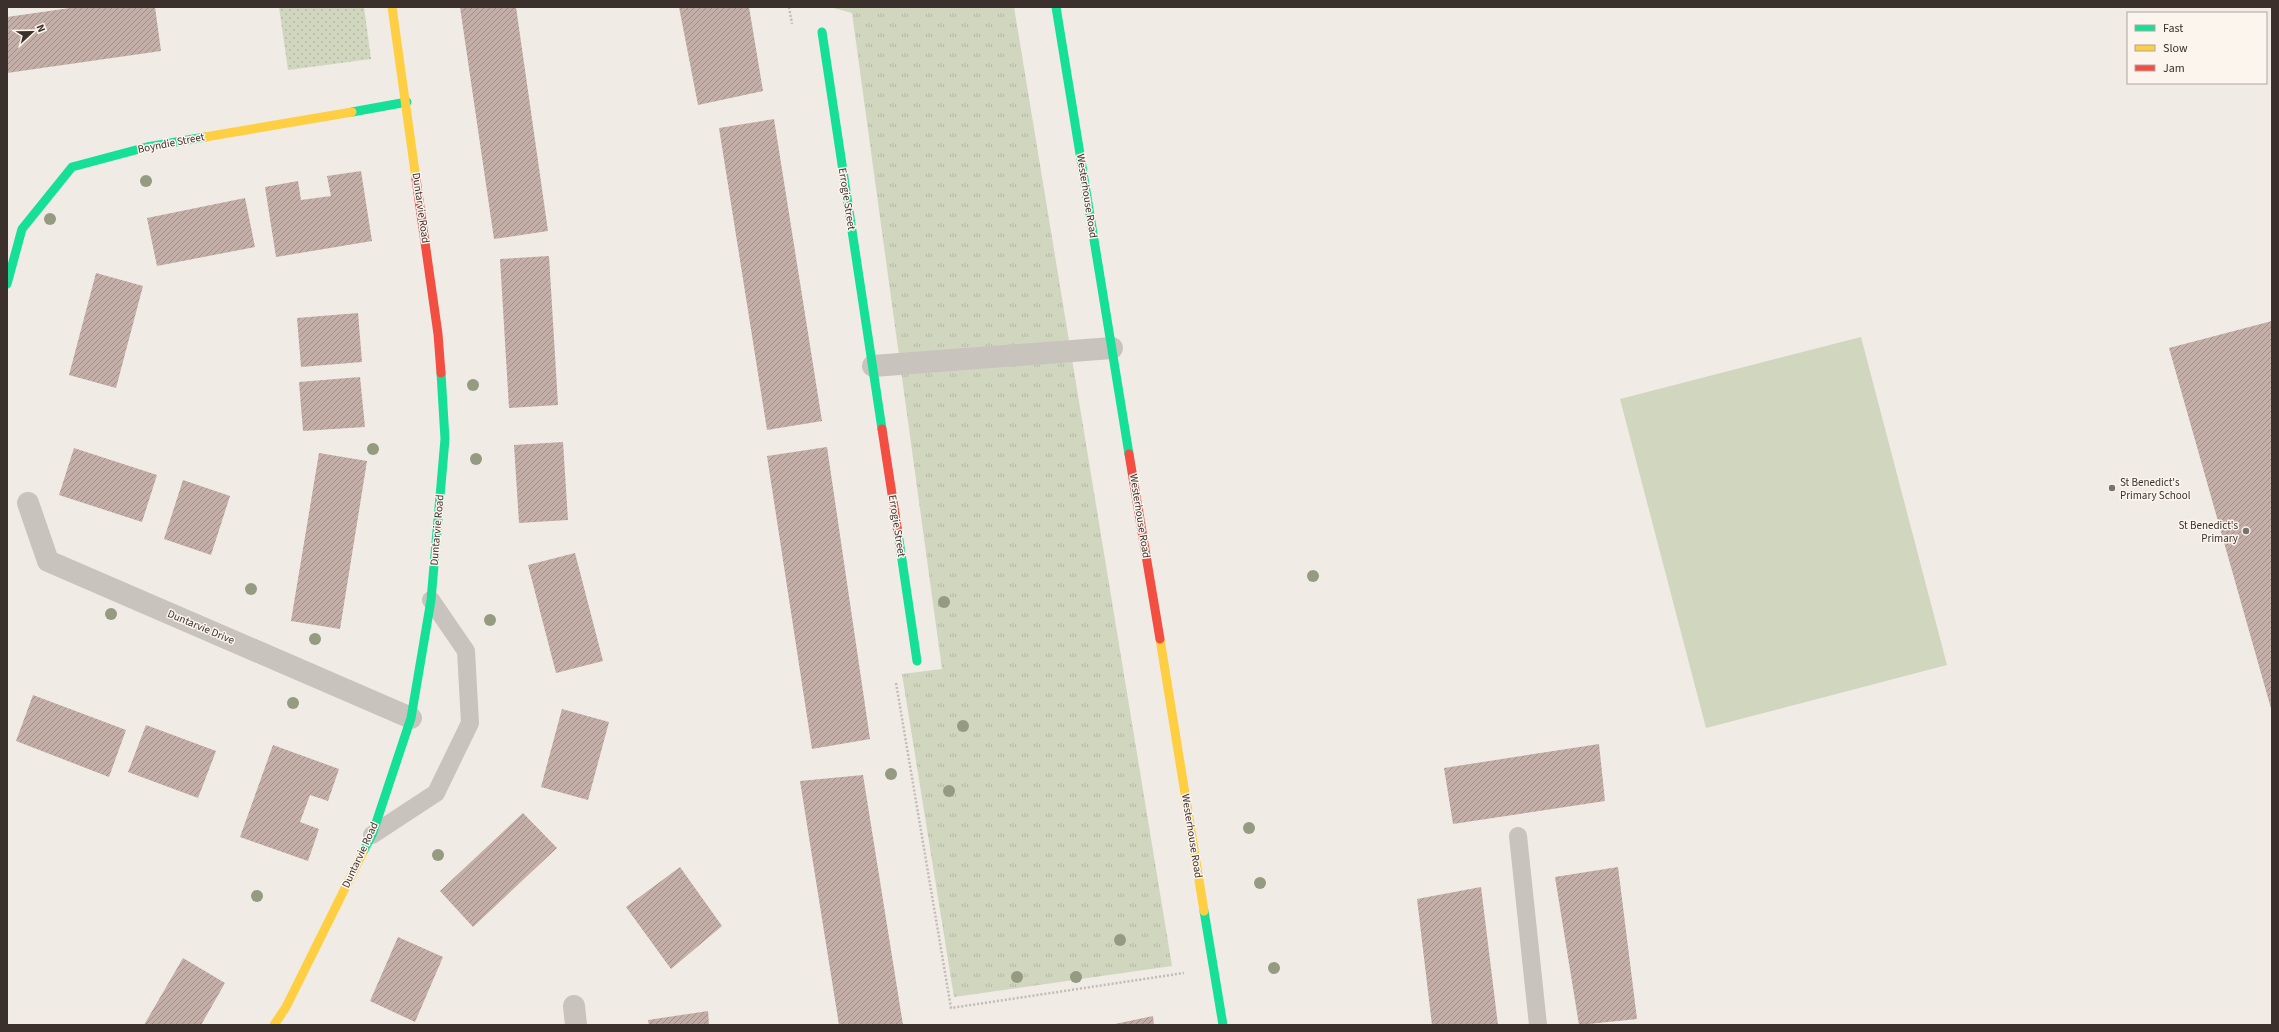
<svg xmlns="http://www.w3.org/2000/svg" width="2279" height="1032" viewBox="0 0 2279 1032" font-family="'Source Sans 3',sans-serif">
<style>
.grass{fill:url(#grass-tufts)}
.park{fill:url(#park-dots)}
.garden{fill:#d1d6bf}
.building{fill:url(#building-hatch)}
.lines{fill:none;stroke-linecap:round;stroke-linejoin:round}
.path{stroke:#c2bbb6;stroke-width:2.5;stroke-dasharray:2 2;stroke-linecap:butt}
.lane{stroke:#c9c3be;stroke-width:18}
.street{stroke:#c9c3be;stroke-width:22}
.fast{stroke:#16e098;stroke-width:9}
.slow{stroke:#ffcf43;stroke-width:9}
.jam{stroke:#f24e42;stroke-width:9}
.tree{fill:#959b80}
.poi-dot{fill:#7a716c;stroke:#fbf5ee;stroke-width:1.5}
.labels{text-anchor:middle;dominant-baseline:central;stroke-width:3;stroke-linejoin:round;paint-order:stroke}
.street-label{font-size:11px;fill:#3b302b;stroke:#fbf5ee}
.poi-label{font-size:11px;fill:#3b302b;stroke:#fbf5ee;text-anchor:start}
</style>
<defs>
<pattern id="grass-tufts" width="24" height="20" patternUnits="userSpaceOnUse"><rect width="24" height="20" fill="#d1d6bf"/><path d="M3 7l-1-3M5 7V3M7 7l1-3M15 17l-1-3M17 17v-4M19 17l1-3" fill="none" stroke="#b4b8a4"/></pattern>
<pattern id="park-dots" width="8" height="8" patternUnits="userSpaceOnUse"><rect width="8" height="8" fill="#d1d6bf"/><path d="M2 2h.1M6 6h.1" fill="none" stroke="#b4b8a4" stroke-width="1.8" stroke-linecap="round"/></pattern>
<pattern id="building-hatch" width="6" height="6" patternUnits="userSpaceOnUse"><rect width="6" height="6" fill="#c3afa7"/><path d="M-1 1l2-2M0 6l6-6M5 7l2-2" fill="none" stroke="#a08f88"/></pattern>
</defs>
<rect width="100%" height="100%" fill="#f0ebe5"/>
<path class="grass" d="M830 7H1014L1172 966 954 997 902 674 942 669 852 13Z"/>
<path class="park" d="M279 7H364L371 59 288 70Z"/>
<path class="garden" d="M1861 337 1947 665 1706 728 1620 399Z"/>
<path class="building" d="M77 7H155L161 51 7 73V17Z
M460 7H516L548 231 494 239Z
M679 7H749L763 91 698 105Z
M774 119 822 421 767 430 719 128Z
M361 171 372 241 276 257 265 187 298 181 301 200 331 196 327 176Z
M245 198 255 247 157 266 147 218Z
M549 256 558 405 509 408 500 259Z
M96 273 143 286 116 388 69 375Z
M358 313 362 362 301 367 297 318Z
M2272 321V712L2169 348Z
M360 377 365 427 303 431 299 382Z
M563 442 568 520 519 523 514 445Z
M827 447 870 739 812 749 767 456Z
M74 448 157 475 142 522 59 495Z
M319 453 367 461 340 629 291 621Z
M183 480 230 496 211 555 164 539Z
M575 553 603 661 556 673 528 565Z
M33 695 126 730 109 777 16 741Z
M562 709 609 722 588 800 541 787Z
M146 725 216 751 198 798 128 772Z
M1599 744 1605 801 1453 824 1444 768Z
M273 745 339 769 328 801 310 795 300 822 319 829 308 861 240 837Z
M863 775 903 1025H839L800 781Z
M523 813 557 848 473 927 440 891Z
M680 867 722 926 671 969 626 907Z
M1618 867 1637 1019 1579 1025 1555 877Z
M1481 887 1498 1025H1432L1417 899Z
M398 937 443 957 415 1022 370 1001Z
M183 958 225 983 201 1025H144Z
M708 1011 709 1025H649L648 1020Z
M1153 1016 1154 1025H1115V1024Z"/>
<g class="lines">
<path class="path" d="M789 7 792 24
M896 683 951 1008 1184 973"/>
<path class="lane" d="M372 835 436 793 470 723 466 651 431 600
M1518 836 1538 1025"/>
<path class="street" d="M873 366 1112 348
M28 503 48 561 411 718
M574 1006 576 1025"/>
<path class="fast" d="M1056 7 1129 454
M822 32 882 429
M352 112 407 102
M7 284 22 229 72 167 147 147 205 137
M898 533 917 661
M363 852 372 835 411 718 431 600 445 439 441 373
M1204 911 1223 1025"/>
<path class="slow" d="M392 7 416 179
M205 137 352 112
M1160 639 1204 911
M274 1025 286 1007 363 852"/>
<path class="jam" d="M416 179 438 334 441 373
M882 429 898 533
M1129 454 1160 639"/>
</g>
<g class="tree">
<circle cx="146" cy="181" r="6"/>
<circle cx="50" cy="219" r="6"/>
<circle cx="473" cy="385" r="6"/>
<circle cx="373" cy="449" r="6"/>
<circle cx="476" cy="459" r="6"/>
<circle cx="1313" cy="576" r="6"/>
<circle cx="251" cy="589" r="6"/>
<circle cx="944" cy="602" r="6"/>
<circle cx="111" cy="614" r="6"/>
<circle cx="490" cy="620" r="6"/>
<circle cx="315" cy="639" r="6"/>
<circle cx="293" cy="703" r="6"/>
<circle cx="963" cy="726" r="6"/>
<circle cx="891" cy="774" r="6"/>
<circle cx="949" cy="791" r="6"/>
<circle cx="1249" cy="828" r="6"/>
<circle cx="438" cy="855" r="6"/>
<circle cx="1260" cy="883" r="6"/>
<circle cx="257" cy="896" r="6"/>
<circle cx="1120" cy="940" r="6"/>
<circle cx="1274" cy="968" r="6"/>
<circle cx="1017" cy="977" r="6"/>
<circle cx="1076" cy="977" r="6"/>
</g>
<g class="poi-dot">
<circle cx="2112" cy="488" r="4"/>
<circle cx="2246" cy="531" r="4"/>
</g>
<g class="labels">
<g class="street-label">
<text transform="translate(171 143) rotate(-11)">Boyndie Street</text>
<text transform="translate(1087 196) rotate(81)">Westerhouse Road</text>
<text transform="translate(847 199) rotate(81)">Errogie Street</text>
<text transform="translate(421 208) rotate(82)">Duntarvie Road</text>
<text transform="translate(1140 516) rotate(81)">Westerhouse Road</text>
<text transform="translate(897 526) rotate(81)">Errogie Street</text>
<text transform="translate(437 530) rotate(-85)">Duntarvie Road</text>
<text transform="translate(201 627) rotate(23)">Duntarvie Drive</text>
<text transform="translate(1192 836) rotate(81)">Westerhouse Road</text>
<text transform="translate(360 855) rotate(-65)">Duntarvie Road</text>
</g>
<g class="poi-label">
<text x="2120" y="482">St Benedict's<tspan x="2120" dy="13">Primary School</tspan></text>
<text x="2238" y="525" text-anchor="end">St Benedict's<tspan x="2238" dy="13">Primary</tspan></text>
</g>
</g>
<rect width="2279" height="1032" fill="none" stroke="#3b302b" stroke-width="16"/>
<rect x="2127" y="12" width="140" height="72" fill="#fbf5ee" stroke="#aea6a0"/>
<rect x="2135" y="25" width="20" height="6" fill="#16e098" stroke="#aea6a0"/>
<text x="2163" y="32" font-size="12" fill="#3b302b">Fast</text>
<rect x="2135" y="45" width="20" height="6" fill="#ffcf43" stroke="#aea6a0"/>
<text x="2163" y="52" font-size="12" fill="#3b302b">Slow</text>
<rect x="2135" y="65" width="20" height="6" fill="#f24e42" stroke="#aea6a0"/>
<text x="2163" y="72" font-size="12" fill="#3b302b">Jam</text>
<g transform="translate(32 32) rotate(68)" stroke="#fbf5ee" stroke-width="3" paint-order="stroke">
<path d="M0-3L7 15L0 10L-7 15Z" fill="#3b302b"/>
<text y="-6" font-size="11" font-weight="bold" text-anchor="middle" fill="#3b302b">N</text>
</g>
</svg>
